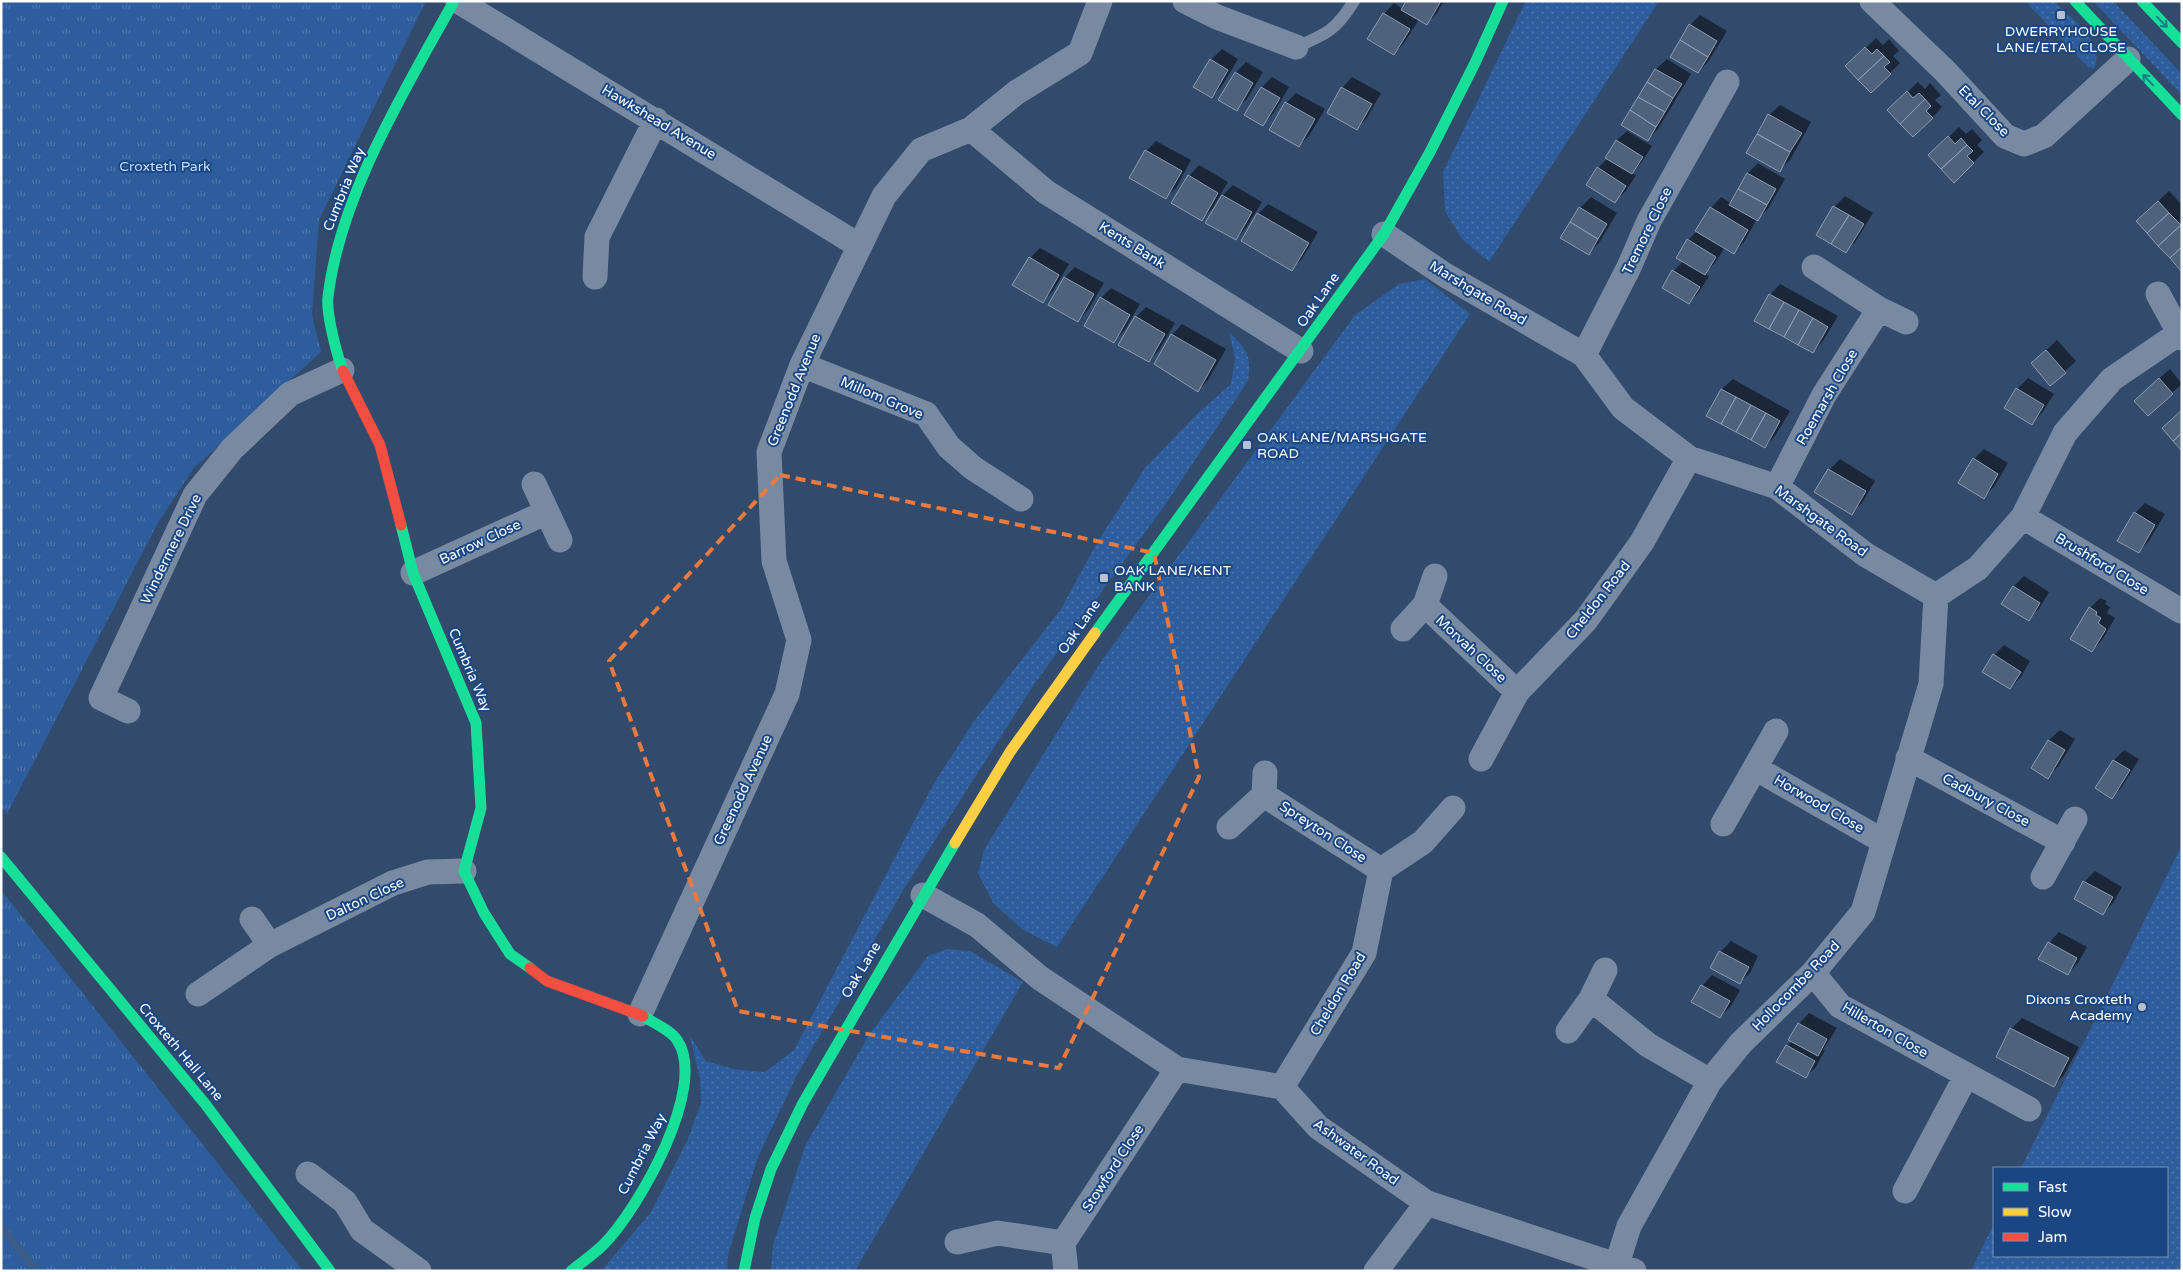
<svg xmlns="http://www.w3.org/2000/svg" width="2183" height="1272" viewBox="0 0 2183 1272" font-family="'Varela Round',sans-serif">
<style>
.grass{fill:url(#grass-dots)}
.park{fill:url(#park-tufts)}
.shadow{fill:#0007}
.lines{fill:none;stroke-linecap:round;stroke-linejoin:round}
.stream{stroke:#3b5b88;stroke-width:8}
.building{fill:#4e627c;stroke:#8c9bb0}
.lane{stroke:#788aa2;stroke-width:12}
.street{stroke:#788aa2;stroke-width:25}
.fast{stroke:#16e098;stroke-width:11}
.slow{stroke:#ffcf43;stroke-width:11}
.jam{stroke:#f24e42;stroke-width:11}
.oneway{stroke:#197d8b}
.marked{fill:none;stroke:#ed7a3d;stroke-width:4;stroke-dasharray:10 6;stroke-linejoin:round}
.poi-dot{fill:#b7c0cc;stroke:#1a4784;stroke-width:2}
.labels{text-anchor:middle;dominant-baseline:central;stroke-width:4;stroke-linejoin:round;paint-order:stroke}
.poi-label{font-size:14px;fill:#fff;stroke:#1a4784;text-anchor:start}
.street-label{font-size:14px;fill:#fff;stroke:#1a4784}
.park-label{font-size:14px;fill:#c4dbf9;stroke:#1a4784}
</style>
<defs>
<pattern id="grass-dots" width="8" height="8" patternUnits="userSpaceOnUse" patternTransform="scale(1.25)"><rect width="8" height="8" fill="#2d5d9c"/><path d="M2 2h.1M6 6h.1" fill="none" stroke="#4c75ab" stroke-width="1.8" stroke-linecap="round"/></pattern>
<pattern id="park-tufts" width="24" height="20" patternUnits="userSpaceOnUse" patternTransform="scale(1.25)"><rect width="24" height="20" fill="#2d5d9c"/><path d="M3 7l-1-3M5 7V3M7 7l1-3M15 17l-1-3M17 17v-4M19 17l1-3" fill="none" stroke="#4c75ab"/></pattern>
</defs>
<rect width="100%" height="100%" fill="#324a6c"/>
<path class="grass" d="M1526 1H1659L1489 262 1462 239 1445 211 1443 172Z
M2025 1H2054C2070 18 2106 42 2094 69L2088 67Z
M2093 1H2113L2182 74V95Z
M1425 279 1470 314 1057 947 1023 930 993 903 978 873 984 850 1102 660 1355 315 1399 284Z
M1229 332C1247 349 1252 356 1248 381L1165 505 1035 683 902 892 797 1075 758 1157 728 1255 727 1271H601L651 1212 687 1141 701 1103 700 1079 690 1036 706 1061 734 1069 765 1072 794 1050 933 785 974 721 1061 609 1098 541 1145 468 1198 413 1231 384 1235 359Z
M2182 845V1271H1971L1994 1223V1256H2167V1168H2021Z
M947 949 970 951 1023 982 855 1271H771L773 1245 805 1146 869 1035 928 956Z"/>
<path class="park" d="M1 1H426L319 220 312 315 321 352 193 469 158 523 7 814 1 807Z
M1 890 303 1271H1Z"/>
<path class="shadow" d="M1408 1H1444L1437 13 1427 24 1419 19 1404 43 1394 54 1384 14 1394 3 1403 9Z
M1700 15 1727 31 1708 62 1698 72 1690 25Z
M1876 38 1883 45 1889 39 1899 51 1893 56 1900 63 1871 92 1847 66Z
M1222 49 1238 59 1222 86 1212 97 1211 60Z
M1667 59 1691 74 1658 129 1648 139 1623 124 1656 69Z
M1246 62 1263 72 1247 99 1236 109 1220 100 1236 72Z
M1272 77 1289 87 1273 114 1262 124 1246 115 1262 87Z
M1352 77 1381 93 1367 118 1357 128 1342 88Z
M1918 82 1925 89 1930 83 1941 95 1935 100 1942 107 1932 118 1889 110Z
M1296 93 1325 109 1309 136 1298 146 1286 103Z
M1780 105 1811 122 1790 160 1779 170 1769 115Z
M1959 127 1966 134 1972 129 1982 140 1977 145 1984 152 1954 181 1930 155Z
M1627 131 1652 146 1642 162 1632 173 1636 175 1626 191 1615 201 1598 168 1608 158 1616 141Z
M1156 141 1191 160 1176 188 1165 198 1146 151Z
M1758 163 1785 179 1768 209 1757 219 1744 242 1734 252 1725 247 1715 263 1705 273 1709 276 1699 292 1689 303 1673 271 1684 261 1688 240 1698 230 1711 208 1721 197 1731 203 1748 173Z
M1199 165 1228 182 1212 209 1202 219 1189 176Z
M1233 185 1262 202 1246 228 1236 239 1207 222 1223 195Z
M2169 191 2182 205V269L2148 211Z
M1845 196 1873 213 1856 241 1846 251 1818 234 1834 207Z
M1591 197 1617 213 1599 243 1589 253 1562 237 1580 208Z
M1268 204 1318 232 1302 259 1292 269 1258 214Z
M1040 248 1069 264 1053 291 1043 301 1030 258Z
M1075 267 1104 283 1088 310 1078 321 1049 304 1065 277Z
M1780 284 1838 316 1823 341 1813 352 1770 295Z
M1111 288 1140 304 1124 331 1114 341 1101 298Z
M1146 307 1175 323 1159 350 1149 361 1136 317Z
M1182 324 1226 349 1208 380 1198 391 1155 364 1172 335Z
M2057 340 2076 361 2050 385 2043 353Z
M2170 369 2182 384 2148 414 2146 390Z
M2028 378 2054 394 2042 413 2032 423 2006 407 2017 389Z
M1733 379 1790 411 1775 436 1765 447 1708 415 1722 389Z
M1984 449 2008 463 1994 487 1983 497 1974 459Z
M1840 459 1875 481 1862 503 1851 513 1829 470Z
M2145 503 2165 514 2149 541 2139 552 2135 513Z
M2024 576 2049 592 2039 609 2028 619 2003 603 2014 586Z
M2100 598 2107 601 2105 604 2110 607 2107 613 2115 618 2102 640 2092 651 2090 608Z
M2004 645 2030 661 2021 677 2010 688 1994 655Z
M2060 730 2075 739 2058 767 2047 777 2032 768 2049 740Z
M2124 750 2139 759 2122 787 2112 797 2114 760Z
M2095 871 2122 887 2113 903 2103 913 2084 882Z
M2059 932 2087 947 2078 963 2067 974 2049 943Z
M1731 941 1758 956 1750 973 1739 983 1712 968 1720 952Z
M1712 975 1740 990 1731 1006 1720 1017 1702 986Z
M1809 1013 1837 1028 1823 1050H1825L1816 1067 1805 1077 1787 1046 1792 1041 1799 1024Z
M2022 1018 2079 1047 2064 1075 2054 1085 1997 1057 2011 1029Z"/>
<g class="lines">
<path class="stream" d="M1 1227 37 1271"/>
</g>
<path class="building" d="M1406 1H1441L1427 25 1401 10Z
M1383 13 1410 29 1394 55 1367 39Z
M1689 24 1717 41 1708 57 1680 40Z
M1680 40 1708 57 1698 73 1670 57Z
M1865 47 1872 54 1877 49 1884 56 1858 80 1845 66Z
M1884 56 1890 62 1884 67 1891 74 1871 93 1858 80Z
M1210 59 1228 70 1212 98 1193 87Z
M1655 69 1682 84 1673 98 1647 82Z
M1235 72 1253 83 1237 111 1218 100Z
M1647 82 1673 98 1665 112 1638 97Z
M1261 87 1280 98 1263 126 1244 115Z
M1341 87 1372 104 1357 130 1327 113Z
M1907 91 1913 98 1919 93 1925 99 1900 124 1887 110Z
M1638 97 1665 112 1656 127 1630 110Z
M1925 99 1931 106 1926 111 1933 118 1913 137 1900 124Z
M1285 102 1315 119 1299 147 1269 130Z
M1630 110 1656 127 1648 141 1621 125Z
M1768 114 1802 133 1790 152 1757 134Z
M1757 134 1790 152 1780 172 1746 153Z
M1948 136 1955 144 1961 138 1967 145 1941 169 1928 155Z
M1616 140 1643 157 1632 174 1605 158Z
M1967 145 1973 151 1967 156 1974 163 1954 183 1941 169Z
M1145 150 1182 171 1166 199 1129 178Z
M1597 167 1626 186 1615 203 1586 185Z
M1747 173 1776 189 1767 205 1738 189Z
M1188 175 1218 193 1202 221 1171 203Z
M1738 189 1767 205 1758 221 1729 205Z
M1222 195 1252 212 1236 240 1205 223Z
M2158 201 2169 213 2147 233 2136 221Z
M1833 206 1849 215 1831 244 1816 235Z
M1579 207 1607 224 1598 239 1570 222Z
M1710 207 1748 230 1734 254 1695 231Z
M1257 213 1309 243 1292 271 1241 241Z
M2169 213 2181 225 2158 246 2147 233Z
M1849 215 1864 224 1846 253 1831 244Z
M1570 222 1598 239 1589 255 1560 238Z
M2181 225 2182 247 2170 258 2158 246Z
M1687 239 1716 257 1705 275 1676 258Z
M2182 247V271H2181L2170 258Z
M1029 257 1059 275 1043 303 1012 285Z
M1672 270 1700 287 1689 304 1662 288Z
M1064 277 1094 294 1078 322 1048 305Z
M1769 294 1784 302 1769 329 1754 321Z
M1100 297 1130 315 1114 343 1084 326Z
M1784 302 1799 310 1784 337 1769 329Z
M1799 310 1813 318 1798 345 1784 337Z
M1135 316 1165 334 1149 362 1118 345Z
M1813 318 1828 327 1813 353 1798 345Z
M1171 334 1216 360 1198 392 1154 364Z
M2046 350 2066 373 2050 386 2031 363Z
M2159 378 2173 394 2148 416 2134 401Z
M2016 388 2044 405 2032 425 2004 408Z
M1721 389 1736 397 1721 424 1706 416Z
M1736 397 1751 405 1736 432 1721 424Z
M1751 405 1766 413 1751 440 1736 432Z
M2182 410V433L2173 441 2162 428Z
M1766 413 1780 421 1765 448 1751 440Z
M2182 433V451L2173 441Z
M1973 458 1998 474 1984 499 1958 483Z
M1828 469 1866 491 1852 515 1814 492Z
M2134 512 2155 525 2139 553 2117 541Z
M2013 586 2040 603 2029 621 2001 604Z
M2089 607 2097 612 2096 615 2101 618 2098 623 2106 629 2092 652 2070 639Z
M1993 654 2021 672 2010 689 1982 672Z
M2048 740 2065 750 2048 779 2031 768Z
M2113 760 2130 770 2112 799 2095 788Z
M2083 881 2113 897 2103 915 2074 899Z
M2048 942 2077 958 2068 975 2038 959Z
M1719 951 1749 967 1740 984 1710 968Z
M1701 985 1730 1001 1720 1018 1691 1002Z
M1798 1023 1827 1039 1818 1056 1788 1040Z
M2010 1028 2069 1058 2054 1087 1996 1057Z
M1786 1045 1815 1061 1806 1078 1776 1062Z"/>
<g class="lines">
<path class="lane" d="M1296 47C1327 34 1336 30 1354 1"/>
<path class="street" d="M458 1 858 245
M1185 1 1217 17 1296 47
M1872 1 1945 71 2005 136 2024 144 2044 136 2128 59
M971 129 1046 192 1301 351
M1384 234 1445 275 1584 355 1623 408 1689 458 1777 487 1866 555 1936 596 1978 568 2023 517 2065 433 2112 379 2178 334
M1814 267 1879 309 1906 322
M595 277 597 237 656 120
M2158 294 2182 338
M1584 355 1629 267 1649 221 1727 82
M802 365 926 414 949 447 973 468 1021 499
M534 484 560 540
M1777 487 1824 395 1879 309
M2023 517 2181 611
M413 573 547 512
M1425 605 1517 692
M1403 629 1425 605 1435 576
M128 711 101 698 195 495 232 449 290 394 342 370
M1908 758 2063 842
M1481 759 1517 692 1586 620 1642 542 1689 458
M1755 768 1883 841
M1264 795 1381 870
M1723 824 1776 731
M1229 827 1264 795 1265 773
M2043 877 2075 819
M923 895 977 925 1040 978 1177 1069 1282 1087 1318 1127 1427 1203 1634 1271
M252 919 270 945
M1813 973 1840 1006 2029 1109
M198 994 270 945 393 883 428 872 464 871
M1591 999 1648 1045 1710 1081
M640 1014 787 694 799 640 774 561 769 452 802 365 884 196 921 150 971 129 1017 92 1080 53 1100 1
M1568 1031 1591 999 1605 970
M1282 1087 1364 953 1381 870 1423 842 1453 808
M308 1174 345 1202 362 1230 419 1271
M1905 1191 1966 1076
M957 1242 998 1233 1063 1243
M1617 1264 1629 1226 1710 1081 1741 1043 1813 973 1863 912 1931 684 1936 596
M1066 1271 1063 1243 1177 1069
M1376 1271 1427 1203"/>
<path class="fast" d="M2075 1 2182 115
M2142 1 2182 43
M343 371C337 355 326 314 328 297 340 195 405 90 454 1
M401 525 413 573 476 723 481 808 464 871 484 913 510 954 530 968
M1095 633 1384 234 1430 152 1475 63 1503 1
M1 857 206 1105 330 1271
M571 1271C582 1262 594 1254 603 1245 638 1210 709 1086 677 1040 671 1030 653 1023 643 1016
M744 1271 755 1218 771 1169 803 1103 955 843"/>
<path class="slow" d="M955 843 1010 752 1095 633"/>
<path class="jam" d="M343 371 380 445 401 525
M530 968 547 981 643 1016"/>
</g>
<defs><path id="oneway-shaft" d="M-6 0H5M1.5-3L5.5 0L1.5 3" fill="none" stroke-width="1.6" stroke-linecap="round" stroke-linejoin="round" transform="scale(1.25)"/></defs>
<g class="oneway">
<use href="#oneway-shaft" transform="translate(2162 22) rotate(46)"/>
<use href="#oneway-shaft" transform="translate(2148 80) rotate(-134)"/>
</g>
<path class="marked" d="M780 475 1154 553 1199 777 1059 1068 738 1011 609 661Z"/>
<g class="poi-dot">
<rect x="2056" y="10" width="10" height="10" rx="2.5"/>
<rect x="1242" y="440" width="10" height="10" rx="2.5"/>
<rect x="1099" y="573" width="10" height="10" rx="2.5"/>
<circle cx="2142" cy="1007" r="5"/>
</g>
<g class="labels">
<g class="poi-label">
<text x="2061" y="31" text-anchor="middle">DWERRYHOUSE<tspan x="2061" dy="16">LANE/ETAL CLOSE</tspan></text>
<text x="1257" y="437">OAK LANE/MARSHGATE<tspan x="1257" dy="16">ROAD</tspan></text>
<text x="1114" y="570">OAK LANE/KENT<tspan x="1114" dy="16">BANK</tspan></text>
<text x="2132" y="999" text-anchor="end">Dixons Croxteth<tspan x="2132" dy="16">Academy</tspan></text>
</g>
<g class="street-label">
<text transform="translate(1984 111) rotate(45)">Etal Close</text>
<text transform="translate(659 122) rotate(31)">Hawkshead Avenue</text>
<text transform="translate(344 189) rotate(-68)">Cumbria Way</text>
<text transform="translate(1647 231) rotate(-64)">Tremore Close</text>
<text transform="translate(1132 245) rotate(32)">Kents Bank</text>
<text transform="translate(1478 293) rotate(31)">Marshgate Road</text>
<text transform="translate(1318 300) rotate(-55)">Oak Lane</text>
<text transform="translate(794 390) rotate(-68)">Greenodd Avenue</text>
<text transform="translate(1827 397) rotate(-60)">Roemarsh Close</text>
<text transform="translate(882 398) rotate(23)">Millom Grove</text>
<text transform="translate(1821 521) rotate(36)">Marshgate Road</text>
<text transform="translate(480 542) rotate(-25)">Barrow Close</text>
<text transform="translate(171 549) rotate(-64)">Windermere Drive</text>
<text transform="translate(2102 564) rotate(31)">Brushford Close</text>
<text transform="translate(1598 600) rotate(-52)">Cheldon Road</text>
<text transform="translate(1079 627) rotate(-55)">Oak Lane</text>
<text transform="translate(1471 649) rotate(43)">Morvah Close</text>
<text transform="translate(470 670) rotate(67)">Cumbria Way</text>
<text transform="translate(743 790) rotate(-65)">Greenodd Avenue</text>
<text transform="translate(1986 800) rotate(28)">Cadbury Close</text>
<text transform="translate(1819 804) rotate(30)">Horwood Close</text>
<text transform="translate(1323 832) rotate(33)">Spreyton Close</text>
<text transform="translate(365 899) rotate(-25)">Dalton Close</text>
<text transform="translate(861 970) rotate(-59)">Oak Lane</text>
<text transform="translate(1796 986) rotate(-46)">Hollocombe Road</text>
<text transform="translate(1338 994) rotate(-59)">Cheldon Road</text>
<text transform="translate(1885 1030) rotate(30)">Hillerton Close</text>
<text transform="translate(181 1052) rotate(50)">Croxteth Hall Lane</text>
<text transform="translate(1356 1152) rotate(36)">Ashwater Road</text>
<text transform="translate(642 1154) rotate(-63)">Cumbria Way</text>
<text transform="translate(1113 1168) rotate(-57)">Stowford Close</text>
</g>
<g class="park-label">
<text x="165" y="166">Croxteth Park</text>
</g>
</g>
<rect width="2183" height="1272" fill="none" stroke="#ffffff" stroke-width="5"/>
<rect x="1993" y="1167" width="175" height="90" fill="#1a4784" stroke="#7691b5"/>
<rect x="2003" y="1183" width="25" height="8" fill="#16e098" stroke="#7691b5"/>
<text x="2038" y="1192" font-size="15" fill="#ffffff">Fast</text>
<rect x="2003" y="1208" width="25" height="8" fill="#ffcf43" stroke="#7691b5"/>
<text x="2038" y="1217" font-size="15" fill="#ffffff">Slow</text>
<rect x="2003" y="1233" width="25" height="8" fill="#f24e42" stroke="#7691b5"/>
<text x="2038" y="1242" font-size="15" fill="#ffffff">Jam</text>
</svg>
